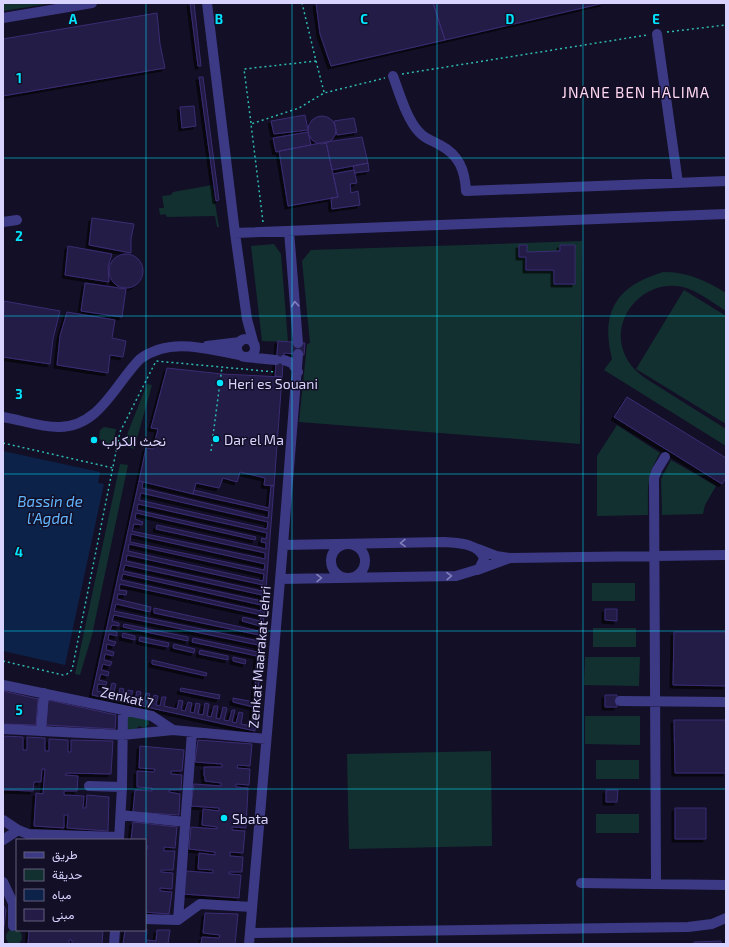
<svg xmlns="http://www.w3.org/2000/svg" width="729" height="947" viewBox="0 0 729 947" font-family="'Exo 2',Vazirmatn,sans-serif">
<style>
.green{fill:#12302f}
.water{fill:#0c2248}
.building{fill:#241b47;stroke:#3b2d73;fill-rule:evenodd;filter:url(#shadow)}
.lines{fill:none;stroke-linecap:round;stroke-linejoin:round}
.path{stroke:#2fb8b0;stroke-width:1.5;stroke-dasharray:2 3;stroke-linecap:butt}
.minor{stroke:#3d3a85;stroke-width:10}
.oneway{stroke:#837fbc}
.grid{fill:none;stroke:#00e5ff;stroke-width:1;stroke-opacity:0.55}
.poi-dot{fill:#00e5ff;stroke:#130f26;stroke-width:1.5}
.labels{text-anchor:middle;dominant-baseline:central;stroke-width:3;stroke-linejoin:round;paint-order:stroke}
.poi-label{font-size:14px;fill:#d9d4ff;stroke:#130f26;text-anchor:start}
.street-label{font-size:14px;fill:#d9d4ff;stroke:#130f26}
.neighbourhood-label{font-size:15px;letter-spacing:1px;fill:#ffd6f0;stroke:#130f26}
.water-label{font-size:15px;font-style:italic;fill:#62b6ff;stroke:#130f26}
.grid-label{font-size:13px;text-anchor:middle;font-weight:bold;fill:#00e5ff;stroke:#130f26;stroke-width:3;stroke-linejoin:round;paint-order:stroke}
</style>
<defs>
<filter id="shadow"><feDropShadow dx="-3" dy="3" stdDeviation="0" flood-color="#0009"/></filter>
</defs>
<rect width="100%" height="100%" fill="#130f26"/>
<path class="green" d="M3 3H53L3 11Z
M212 185 219 227H217L215 216 167 217 165 214 160 215 159 208H164L162 196 171 195 173 192Z
M582 241 580 444 299 422 307 344 310 343 302 261 311 250Z
M274 244 281 254 288 342 262 341 251 246Z
M663 272C688 272 705 280 726 293V311C713 303 698 291 683 287 645 278 608 318 625 355 629 365 637 372 645 378L726 429V446L604 370 612 359C600 311 617 286 663 272Z
M684 290 726 316V424L636 369Z
M147 384 152 385 134 449 124 446 128 432Z
M617 425 660 453C646 476 648 489 648 515L597 516V456Z
M104 427 116 429 113 444 103 442 99 438 100 430Z
M671 460 716 486 705 505 703 514 662 515 661 479Z
M120 464 128 465 92 635 80 675 75 674Z
M592 583H635V601H592Z
M593 628H636V647H593Z
M585 657H640L639 686 584 685Z
M128 715 148 719 149 724 144 728 139 726 136 729 128 730 124 721Z
M585 716H640V745L585 744Z
M491 751 492 846 349 849 347 754Z
M596 760H639V779H596Z
M596 814H639V833H596Z
M6 937a8 8 0 1 1 16 0a8 8 0 1 1-16 0Z"/>
<path class="water" d="M3 451 100 472 98 483 104 484 65 665 3 651Z"/>
<path class="building" d="M190 3H194L201 66H198Z
M316 3H433L445 40 331 66 320 34Z
M433 3H604L445 40Z
M157 13 160 44 165 68 3 96V39Z
M199 77H203L219 200 216 201Z
M194 106 196 126 182 128 180 107Z
M305 115 308 130 274 134 271 121Z
M308 130a14 14 0 1 1 28 0a14 14 0 1 1-28 0Z
M354 118 357 132 337 135 334 121Z
M308 132 311 145 276 152 273 138Z
M362 137 368 163 332 170 326 142Z
M326 142 338 197 288 206 279 151Z
M368 163 369 171 355 173 353 166Z
M354 170 357 183 350 184 351 193 358 191 360 205 332 209 331 198 338 197 333 174Z
M92 218 134 224 131 239V253L89 245Z
M519 245H527V252L560 251V245H575V284H554V270H526V257H519Z
M68 246 112 254 108 267 109 282 65 275Z
M109 271a17 17 0 1 1 34 0a17 17 0 1 1-34 0Z
M85 283 126 289 122 317 81 311Z
M4 301 60 311 53 339 50 364 3 357Z
M67 312 115 320 112 338 126 341 123 357 110 355 108 373 57 365 60 336Z
M278 341 305 343 304 355 284 353 282 377 275 376Z
M167 368 222 374 282 377 274 486 264 485 265 478 240 472 237 482 223 478 219 488 196 483 193 494 139 481 146 448 153 449 158 429 151 428Z
M627 397 726 458V478L722 484 614 417Z
M139 481 143 482 142 488 268 518 269 511 193 494 194 490 269 508 271 485 274 486 255 731 92 695ZM141 493 268 522 267 529 139 500ZM138 504 267 533 266 539 262 538 261 542 266 543V549L157 525 156 529 265 553V559L132 531 134 524 142 525 143 522 135 519 136 513 255 540 256 537 137 510ZM131 534 265 564 264 570 130 542ZM129 544 264 574 263 581 128 551ZM127 555 263 585 262 591 126 561ZM125 565 262 595V601L123 571ZM123 574 261 605V611L121 580ZM120 584 261 615 260 621 243 617 242 621 260 626 259 631 154 608V613L259 635V641L114 611 116 604 150 612 151 607 117 599 118 594 126 595 127 591 119 590ZM114 615 258 645V652L193 638 192 642 257 656 254 702 233 698V702L253 707 252 726 241 724 243 713 239 712 236 723 232 722 235 710H232L229 721 224 720 227 708 223 707 220 719 216 718 218 706H214L211 717 207 716 209 704 205 703 203 715 198 714 200 704 196 703 194 713 190 712 192 703 188 702 185 711 181 710 183 701 179 700 177 709 164 706 166 697H162L160 706 156 705 158 696 154 695 152 704 147 703 150 694 146 693 144 702 139 701 141 692 137 691 135 700 130 699 133 691 128 690 126 698 122 697 124 689 120 688 118 696 113 695 116 684 112 683 109 694 97 691 98 684 106 685 107 682 99 680 101 674 108 676 109 672 101 670 103 664 110 666 112 662 104 660 105 654 113 656 114 652 106 650 107 644 114 646 116 642 108 640 109 634 117 636V632L110 630 112 625 119 626V623L112 621Z
M605 609H617V621L605 620Z
M124 624 188 637V641L123 627Z
M674 632H726V686L673 685Z
M123 633 135 636V640L122 637Z
M140 637 169 643 168 647 139 641Z
M174 644 195 649 194 653 173 648Z
M200 650 228 656V660L199 654Z
M233 657 246 660 245 664 233 661Z
M152 660 207 673 206 676 152 664Z
M181 688 220 695 219 699 180 691Z
M3 691 38 699 36 725 3 724Z
M605 695H617V707H605Z
M48 700 116 715 115 729 46 725Z
M674 720H726V773H675Z
M3 736 23 737V750H27V737L45 738V751H49V739L68 740V752H71V740L113 741 111 774 66 773 65 775 78 776 77 791H64V795L84 796 83 808H86L87 795 109 797 108 831 67 828 68 815H64V828L34 826 36 793 43 794 45 769H42L41 782H34L33 791 3 790Z
M198 740 252 744 250 766 238 765 237 768 250 769 249 785 236 784V787L248 788 246 828 232 827V830L245 831 243 853 230 852V856L243 857 242 872H229V874L241 875 239 898 183 894 186 871 213 873V870L198 869 199 853 215 855V852L189 849 191 827 217 829V827L202 825 203 809 219 811V808L191 806 194 784 221 786V783L205 781V777L204 776V767H222V764L195 762Z
M140 746 184 750 182 771H171V774L182 775 181 790H169V792L180 794 179 815 133 812 135 790 152 791V788L137 787V771L154 772 155 769 139 768Z
M606 790H618L617 802H606Z
M675 808H706V839H675Z
M133 822 177 827 175 848 164 847V851H175L173 870H161V872L173 873 172 889 160 888V891L172 892 169 914 145 912V849H147L148 846H145V840H131Z
M3 904 6 910 3 935Z
M205 913 238 914 235 944H201L202 937 219 938 220 935 203 933Z
M147 929 146 940 156 941 157 930H170L168 944H123L125 930Z
M29 930H103L102 944H72V940H69V944H28Z
M721 941V944H694V942Z"/>
<g class="lines">
<path class="path" d="M667 32 726 25
M316 61 324 92
M402 74 647 35
M251 123 244 69 316 61 302 3
M263 222 251 124 299 108 324 93 385 78
M3 443 113 468
M211 451 222 367
M3 661 63 675 67 674 72 670 120 432 156 361 275 372"/>
<path class="minor" d="M207 3 235 233 247 319 254 345
M3 18 92 3
M657 34 678 183
M393 76C399 92 407 120 419 132 425 139 433 141 440 145 459 155 465 170 466 191L726 181
M3 222 17 220
M289 231 298 343
M235 233 726 214
M237 348a9 9 0 1 1 18 0a9 9 0 1 1-18 0Z
M207 346 240 342
M245 357 276 360
M284 360 292 363 298 372
M3 417C21 420 40 427 58 427 99 428 115 384 140 359 170 337 206 349 240 355
M331 561a17 17 0 1 1 34 0a17 17 0 1 1-34 0Z
M510 558 726 555
M477 570 510 558 496 556 478 549
M280 579 456 576 479 569 484 559C480 543 457 543 444 542L283 545
M3 685 152 716 173 730 266 739
M620 701 726 702
M3 729 122 735 173 730
M41 730 44 693
M89 786 122 787
M121 815 185 822
M3 820 18 830 28 834 119 837
M3 840 18 830
M119 840 122 787 123 710
M3 882 13 903V926
M581 883 726 885
M656 884 654 478 657 470 665 457
M145 919 178 920 200 904 252 907
M178 920 192 732
M250 933 688 927 712 924 726 918
M114 944 115 930
M249 944 283 545 298 354"/>
</g>
<defs><path id="oneway-chevron" d="M-2-3.5L2.5 0L-2 3.5" fill="none" stroke-width="1.6" stroke-linecap="round" stroke-linejoin="round"/></defs>
<g class="oneway">
<use href="#oneway-chevron" transform="translate(295 304) rotate(-95)"/>
<use href="#oneway-chevron" transform="translate(403 543) rotate(179)"/>
<use href="#oneway-chevron" transform="translate(449 576) rotate(-2)"/>
<use href="#oneway-chevron" transform="translate(319 578) rotate(-1)"/>
</g>
<path class="grid" d="M146 3V944M292 3V944M437 3V944M583 3V944M3 158H726M3 316H726M3 474H726M3 631H726M3 789H726"/>
<g class="poi-dot">
<circle cx="220" cy="383" r="4"/>
<circle cx="216" cy="439" r="4"/>
<circle cx="94" cy="440" r="4"/>
<circle cx="224" cy="818" r="4"/>
</g>
<g class="labels">
<g class="poi-label">
<text x="228" y="383">Heri es Souani</text>
<text x="224" y="439">Dar el Ma</text>
<text x="102" y="440">نحث الكراب</text>
<text x="232" y="818">Sbata</text>
</g>
<g class="street-label">
<text transform="translate(259 657) rotate(-85)">Zenkat Maarakat Lehri</text>
<text transform="translate(127 697) rotate(13)">Zenkat 7</text>
</g>
<g class="neighbourhood-label">
<text x="636" y="92">JNANE BEN HALIMA</text>
</g>
<g class="water-label">
<text x="50" y="501">Bassin de<tspan x="50" dy="17">l'Agdal</tspan></text>
</g>
</g>
<g class="grid-label">
<text x="73" y="24">A</text>
<text x="219" y="24">B</text>
<text x="364" y="24">C</text>
<text x="510" y="24">D</text>
<text x="656" y="24">E</text>
<text x="19" y="83">1</text>
<text x="19" y="241">2</text>
<text x="19" y="399">3</text>
<text x="19" y="557">4</text>
<text x="19" y="715">5</text>
</g>
<rect width="729" height="947" fill="none" stroke="#d9d4ff" stroke-width="8"/>
<rect x="16" y="839" width="130" height="92" fill="#130f26" stroke="#625e7d"/>
<rect x="24" y="852" width="20" height="6" fill="#3d3a85" stroke="#625e7d"/>
<text x="52" y="859" font-size="12" fill="#d9d4ff">طريق</text>
<rect x="24" y="869" width="20" height="12" fill="#12302f" stroke="#625e7d"/>
<text x="52" y="879" font-size="12" fill="#d9d4ff">حديقة</text>
<rect x="24" y="889" width="20" height="12" fill="#0c2248" stroke="#625e7d"/>
<text x="52" y="899" font-size="12" fill="#d9d4ff">مياه</text>
<rect x="24" y="909" width="20" height="12" fill="#241b47" stroke="#625e7d"/>
<text x="52" y="919" font-size="12" fill="#d9d4ff">مبنى</text>
</svg>
